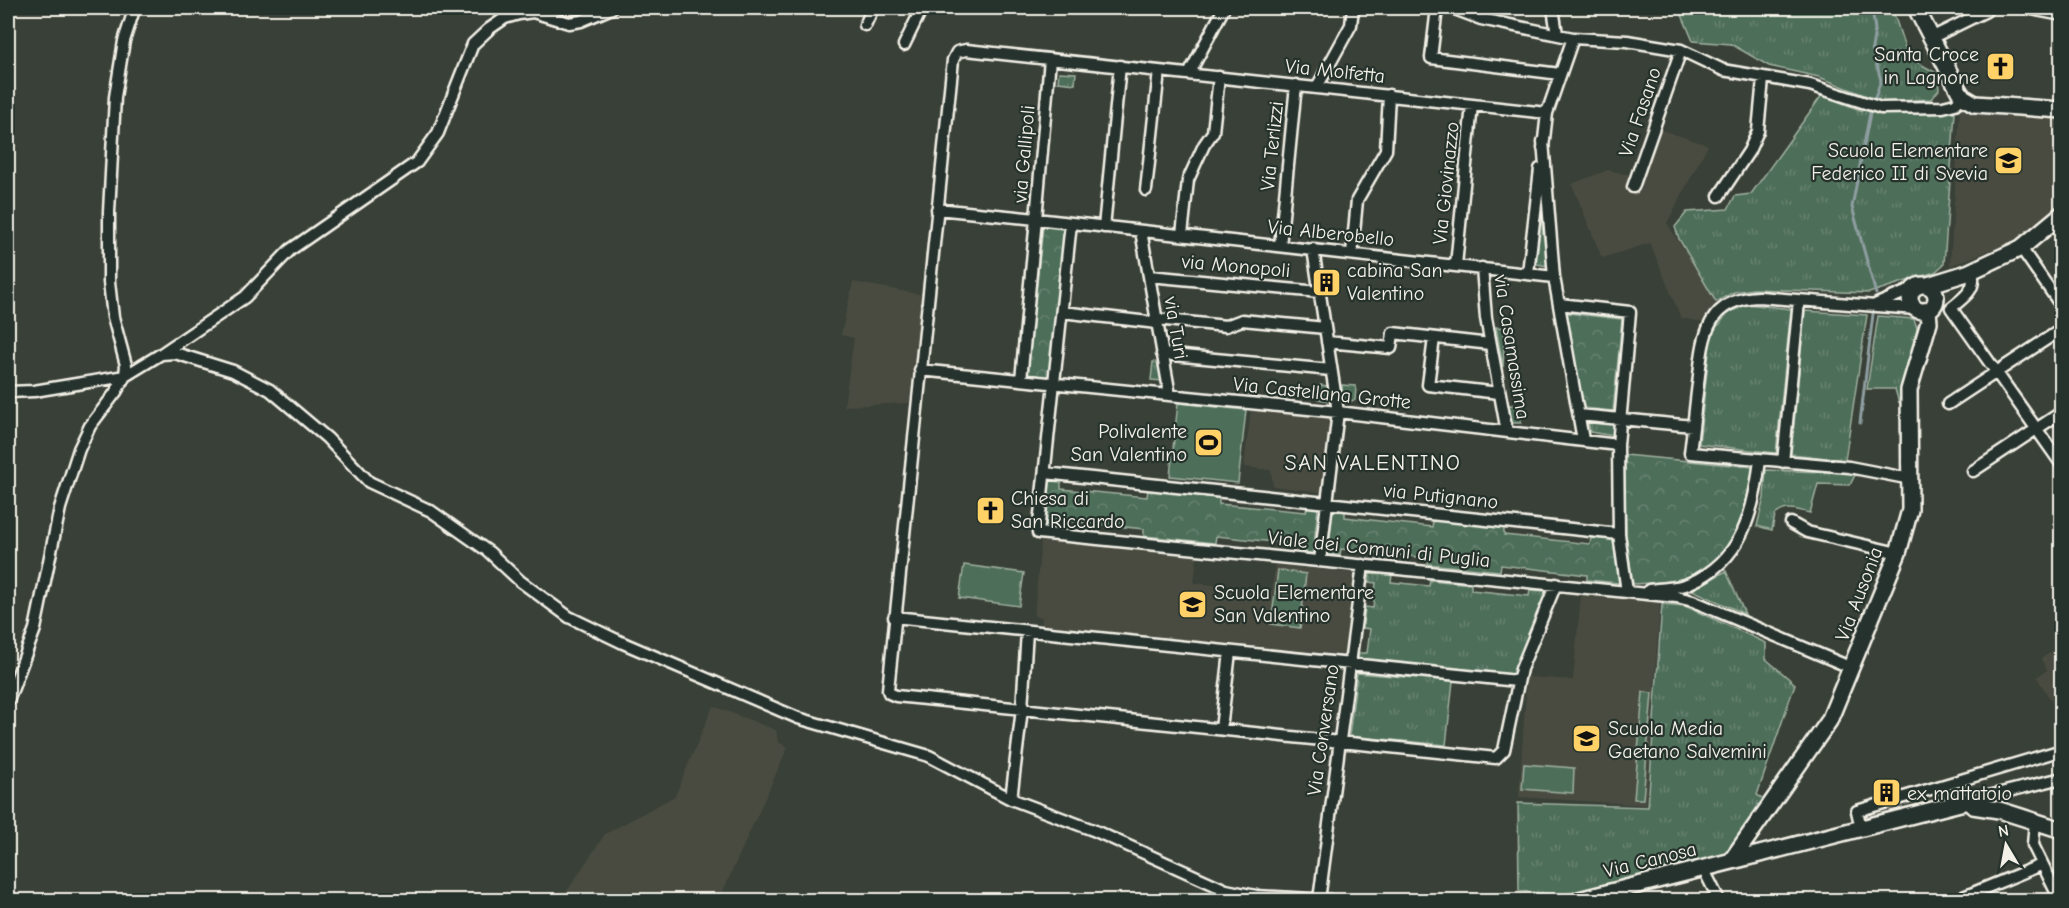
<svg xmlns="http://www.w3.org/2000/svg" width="2069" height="908" viewBox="0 0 2069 908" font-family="'Comic Neue',sans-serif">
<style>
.built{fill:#494c41}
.grass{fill:url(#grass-tufts);stroke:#a0b0a0;stroke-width:1.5}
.forest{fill:url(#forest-crowns);stroke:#a0b0a0;stroke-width:1.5}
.garden{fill:#4d6e59;stroke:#a0b0a0;stroke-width:1.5}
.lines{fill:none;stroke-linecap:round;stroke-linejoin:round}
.stream{stroke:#8f9ea1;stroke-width:3}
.street-casing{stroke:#f4f1e8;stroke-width:15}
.secondary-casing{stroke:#f4f1e8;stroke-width:20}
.street{stroke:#26332d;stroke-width:10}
.secondary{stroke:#26332d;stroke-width:15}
.labels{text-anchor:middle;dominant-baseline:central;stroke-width:4.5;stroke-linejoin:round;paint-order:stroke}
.poi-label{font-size:20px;fill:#f4f1e8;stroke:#26332d;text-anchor:start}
.street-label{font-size:20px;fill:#f4f1e8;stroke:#26332d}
.quarter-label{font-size:22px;letter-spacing:1.5px;fill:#f4f1e8;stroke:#26332d}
</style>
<defs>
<pattern id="grass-tufts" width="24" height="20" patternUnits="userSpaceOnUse" patternTransform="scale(1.5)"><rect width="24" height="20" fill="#4d6e59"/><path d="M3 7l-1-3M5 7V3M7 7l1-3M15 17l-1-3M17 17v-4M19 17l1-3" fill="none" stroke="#678371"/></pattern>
<pattern id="forest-crowns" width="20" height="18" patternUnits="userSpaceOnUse" patternTransform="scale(1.5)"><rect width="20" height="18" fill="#4d6e59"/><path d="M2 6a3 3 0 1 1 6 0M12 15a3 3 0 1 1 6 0" fill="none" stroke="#678371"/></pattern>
</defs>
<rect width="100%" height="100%" fill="#394037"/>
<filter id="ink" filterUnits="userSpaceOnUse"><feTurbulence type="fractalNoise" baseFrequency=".0167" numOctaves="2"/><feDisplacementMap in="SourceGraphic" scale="12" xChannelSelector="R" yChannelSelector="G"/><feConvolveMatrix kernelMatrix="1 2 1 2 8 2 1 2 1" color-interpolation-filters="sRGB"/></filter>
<g filter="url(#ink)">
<path class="built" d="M1960 110 2061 116V207L2026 236 1950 266Z
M1658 129 1708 145 1667 223 1716 302 1702 322 1681 318 1650 243 1602 258 1572 184 1608 170 1642 178Z
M853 282 923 295 909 403 844 406 854 338 841 335Z
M1251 409 1330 418 1321 492 1273 486 1271 470 1244 467Z
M1041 540 1197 557 1194 583 1272 591 1275 565 1354 573 1344 655 1042 625V617L1034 616Z
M1581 596 1660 602 1646 805 1519 797 1527 677 1573 680Z
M2061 645V718L2037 677 2047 670 2041 659Z
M713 706 776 730 778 742 788 747 719 900H561L605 834 675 796Z"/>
<path class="grass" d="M1679 8H1892L1908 57 1938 74 1939 90 1931 99 1882 102 1819 77 1769 66 1731 44 1693 41Z
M1059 72 1076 73 1075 84 1058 82Z
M1822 95 1860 110 1901 114 1955 112 1944 264 1935 272 1869 293 1753 289 1734 292 1716 302 1679 239 1675 227 1687 212 1728 209 1735 196 1751 194Z
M1541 219 1548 266 1536 264Z
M1747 304 1791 309 1776 453 1699 444 1711 334 1728 313Z
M1805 311 1867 315 1845 460 1791 454Z
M1878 316 1914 319 1918 331 1902 382 1899 403 1895 389H1867Z
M1496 327 1505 328 1503 367Z
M1153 362 1159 363 1163 381 1151 380Z
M1320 385 1328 386 1330 401 1318 399Z
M1342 385 1356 386 1355 400 1343 402Z
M1509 405 1522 406 1521 423H1512Z
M1588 421 1615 424 1614 436 1590 432Z
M1766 470 1856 473 1850 485 1818 484 1810 513C1796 510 1787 505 1775 515L1772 530 1757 526 1764 498Z
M1726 571 1745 614 1692 590Z
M1370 574 1392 575 1391 582 1429 586 1430 580 1471 584V590L1529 596 1530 590 1547 591 1512 674 1358 659 1359 653H1367L1370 629 1363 628 1365 607 1373 608 1376 583 1369 582Z
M1662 604 1685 606 1766 643V659L1795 684 1757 795 1764 799 1727 854 1571 896 1519 891 1518 803 1648 807Z
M1357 673 1453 681 1446 745 1349 736Z"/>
<path class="forest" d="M1043 226 1066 228 1050 377 1027 374Z
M1567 313 1622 319 1613 411 1583 408Z
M1624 455 1753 467C1746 513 1733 562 1684 578 1668 583 1649 583 1633 584L1626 534Z
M1050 481 1061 482V489L1147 497 1148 490 1219 498V504L1306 512 1307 507 1318 508 1313 553 1302 552 1303 545 1216 536 1215 543 1144 536V529L1058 520 1057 526 1046 525Z
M1333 510 1345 511V517L1432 527 1433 520 1504 528V535L1590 544 1591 538 1613 540 1619 583 1587 580V575L1501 565 1500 571 1428 564V558L1341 549 1340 555 1328 554Z"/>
<path class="garden" d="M1178 403 1246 410 1238 483 1170 476Z
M964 565 1024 573 1019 606 959 598Z
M1278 570 1306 574 1300 628 1271 624Z
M1643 692 1652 693 1643 799H1634Z
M1524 764 1574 768 1573 793 1522 789Z"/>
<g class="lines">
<path class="stream" d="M1872 8 1875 30 1872 48 1881 80 1870 113 1852 207 1876 294
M1860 423 1873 314"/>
<defs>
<path id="street" d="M1437 8 1431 58 1560 74
M1452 8 1481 19 1573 38 1627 41 1681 50 1723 70 1810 85 1881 108 1943 107 1955 104 1963 97
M1553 8 1557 34
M2026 8 2062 15
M865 25 873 8
M1931 38 1986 11
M904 45 922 8
M1050 59 1036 219 1554 277
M1189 74 1224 8
M1317 87 1351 25 1353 8
M1547 113 966 50 957 52 953 60 888 690 889 693 896 696 1496 758 1504 750 1521 669 1556 584
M1543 141 1554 277 1583 440
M1543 148 1547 113 1573 38
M1633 187 1681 50
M1146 190 1159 71
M1719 196 1749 151 1758 131 1763 79
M937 209 1036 219 1021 380
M1071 223 1038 533 1677 597 1693 601 1852 668
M1104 227 1120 66
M1141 231 1170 395
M1182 235 1188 180 1204 145 1213 132 1219 77
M1280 246 1296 85
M2021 248 2062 307
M1313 249 1338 412 1320 561
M1352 254 1357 200 1386 150 1389 95
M1456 265 1472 105
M1482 268 1486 318 1507 432
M1972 271C1977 290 1964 297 1951 308L2062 465
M1528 273 1540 169
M1149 276 1319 292
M1559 304 1630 312 1618 445 1619 534 1627 592
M1877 304 1913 289
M1062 312 1157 323
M1156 319 1226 326 1242 320 1325 328
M1434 338 1428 385 1499 393
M1327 342 1391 348 1393 333 1490 344
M161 354 175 353 233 371 270 390 327 438 369 482 431 511 489 552 520 581 569 617 623 643 798 718 929 756 1011 799 1093 830 1226 890 1256 896 1330 900
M1162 354 1331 370
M920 370 1338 412 1618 445
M8 392 34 391 125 376 161 354 245 297 290 250 417 162 438 133 473 44 489 29 505 18 519 14 533 12 569 23 581 21 612 8
M1948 404 2062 329
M1579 415 1693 426
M1783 462 1799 301
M1973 471 2062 412
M1045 473 1619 534
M1911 479 1849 467 1690 453C1693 430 1695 407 1698 384 1703 340 1704 299 1759 297L1916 309
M1791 523 1807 532 1898 553
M1649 590C1662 588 1678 589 1690 583 1742 561 1754 511 1760 460
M894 617 1517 681
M8 701 35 629 60 508 79 449 90 426 116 392 125 376 126 365 113 317 109 282V212L115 97 124 41 133 13 131 8
M1221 729 1230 652
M1011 799 1022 709 1027 631
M1968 801 2062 778
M2035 821 2033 845 2060 900
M1861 828 1857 811 2062 750
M1703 868 1719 900
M1319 900 1363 565
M1956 900 2041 865"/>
<path id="secondary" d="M1916 8 1959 91 1963 97 1975 104 2062 110
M1910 298a13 13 0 1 1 26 0a13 13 0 1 1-26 0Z
M1928 285 1967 273 2021 248 2062 214
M1731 861 1829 721 1898 553 1910 510 1909 390 1929 322 1928 311
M1579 900 1968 801 1973 806 1999 810 2062 830"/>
</defs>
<use href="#street" class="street-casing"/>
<use href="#secondary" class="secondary-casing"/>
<use href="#street" class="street"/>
<use href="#secondary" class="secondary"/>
</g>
</g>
<defs>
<symbol id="church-square" viewBox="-11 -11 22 22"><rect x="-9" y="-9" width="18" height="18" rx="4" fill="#ffd166" stroke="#26332d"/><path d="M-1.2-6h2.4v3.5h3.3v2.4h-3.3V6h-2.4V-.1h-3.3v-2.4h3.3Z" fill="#111"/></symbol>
<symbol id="school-square" viewBox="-11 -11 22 22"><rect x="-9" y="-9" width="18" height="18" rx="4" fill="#ffd166" stroke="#26332d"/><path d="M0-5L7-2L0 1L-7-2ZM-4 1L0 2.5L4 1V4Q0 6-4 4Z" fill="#111"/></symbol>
<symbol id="building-square" viewBox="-11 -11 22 22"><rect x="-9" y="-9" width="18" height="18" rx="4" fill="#ffd166" stroke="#26332d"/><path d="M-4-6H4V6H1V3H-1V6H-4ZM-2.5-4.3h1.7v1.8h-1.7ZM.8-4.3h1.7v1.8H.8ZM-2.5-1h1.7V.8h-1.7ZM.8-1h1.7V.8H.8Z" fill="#111"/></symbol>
<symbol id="stadium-square" viewBox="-11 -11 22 22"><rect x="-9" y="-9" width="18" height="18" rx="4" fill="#ffd166" stroke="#26332d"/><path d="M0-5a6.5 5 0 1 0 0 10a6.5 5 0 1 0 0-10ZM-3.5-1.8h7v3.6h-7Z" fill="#111"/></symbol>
</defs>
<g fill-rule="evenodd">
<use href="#church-square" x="1984" y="50" width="33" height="33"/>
<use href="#school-square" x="1992" y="144" width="33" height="33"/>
<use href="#building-square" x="1310" y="266" width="33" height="33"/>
<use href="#stadium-square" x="1192" y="426" width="33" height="33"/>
<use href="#church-square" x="974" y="494" width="33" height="33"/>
<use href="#school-square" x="1176" y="588" width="33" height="33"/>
<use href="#school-square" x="1570" y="722" width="33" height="33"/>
<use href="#building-square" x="1870" y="776" width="33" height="33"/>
</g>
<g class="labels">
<g class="poi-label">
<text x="1979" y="54" text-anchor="end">Santa Croce<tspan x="1979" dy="23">in Lagnone</tspan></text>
<text x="1988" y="150" text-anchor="end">Scuola Elementare<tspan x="1988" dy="23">Federico II di Svevia</tspan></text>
<text x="1347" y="270">cabina San<tspan x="1347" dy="23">Valentino</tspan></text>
<text x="1187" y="431" text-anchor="end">Polivalente<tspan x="1187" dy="23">San Valentino</tspan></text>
<text x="1011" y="498">Chiesa di<tspan x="1011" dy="23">San Riccardo</tspan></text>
<text x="1214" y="592">Scuola Elementare<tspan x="1214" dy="23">San Valentino</tspan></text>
<text x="1608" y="728">Scuola Media<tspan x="1608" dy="23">Gaetano Salvemini</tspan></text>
<text x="1907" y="793">ex mattatoio</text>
</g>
<g class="street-label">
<text transform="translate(1335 71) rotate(6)">Via Molfetta</text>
<text transform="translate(1640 112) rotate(-71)">Via Fasano</text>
<text transform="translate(1272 146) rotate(-84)">Via Terlizzi</text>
<text transform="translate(1024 154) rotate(-85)">via Gallipoli</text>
<text transform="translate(1446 183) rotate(-84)">Via Giovinazzo</text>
<text transform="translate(1331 233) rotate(6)">Via Alberobello</text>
<text transform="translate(1236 266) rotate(5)">via Monopoli</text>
<text transform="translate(1176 328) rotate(80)">via Turi</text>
<text transform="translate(1512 347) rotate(81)">via Casamassima</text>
<text transform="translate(1322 393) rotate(6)">Via Castellana Grotte</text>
<text transform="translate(1441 496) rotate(6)">via Putignano</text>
<text transform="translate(1379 549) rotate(6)">Viale dei Comuni di Puglia</text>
<text transform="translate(1859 594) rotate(-69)">Via Ausonia</text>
<text transform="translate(1323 730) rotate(-82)">Via Conversano</text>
<text transform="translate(1650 860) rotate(-14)">Via Canosa</text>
</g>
<g class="quarter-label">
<text x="1373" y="463">SAN VALENTINO</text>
</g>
</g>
<rect width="2069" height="908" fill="none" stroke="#26332d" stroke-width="30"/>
<rect x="15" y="15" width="2039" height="878" fill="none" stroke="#f4f1e8" stroke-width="2" filter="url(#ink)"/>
<g transform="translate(2006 845) rotate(350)" stroke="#26332d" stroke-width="4.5" paint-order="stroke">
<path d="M0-4.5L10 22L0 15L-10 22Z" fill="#f4f1e8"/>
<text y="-9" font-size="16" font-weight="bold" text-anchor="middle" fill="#f4f1e8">N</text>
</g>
</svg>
